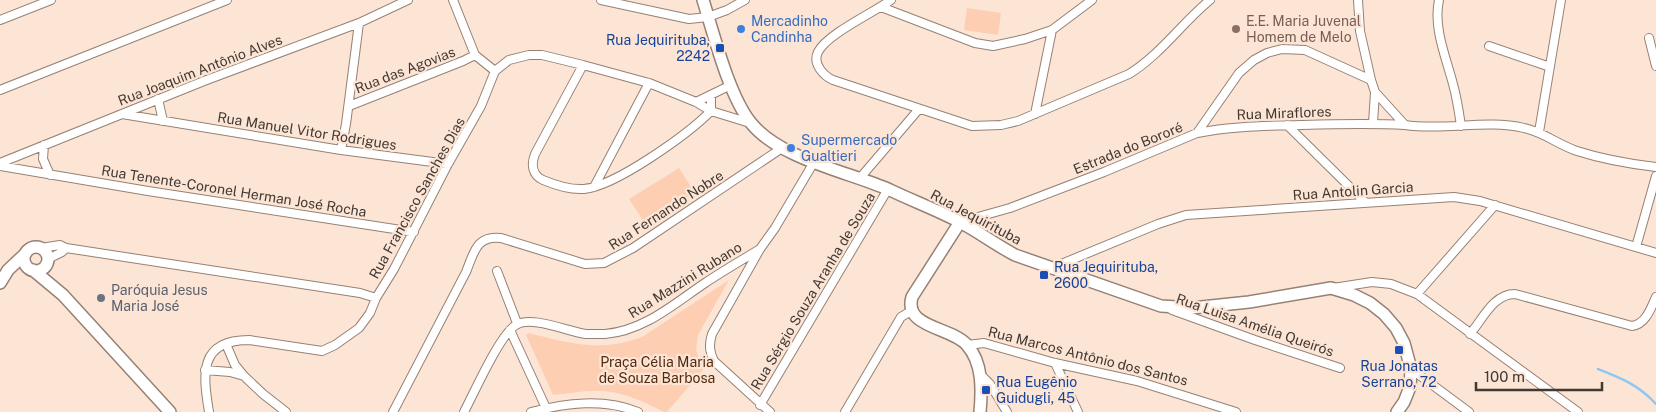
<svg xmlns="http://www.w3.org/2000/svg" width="1656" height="412" viewBox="0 0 1656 412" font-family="'Public Sans',sans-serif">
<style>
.green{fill:#fdceb2}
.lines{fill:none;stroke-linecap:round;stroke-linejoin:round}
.stream{stroke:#8ec7f2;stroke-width:2.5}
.street-casing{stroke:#968174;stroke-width:10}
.secondary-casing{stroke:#968174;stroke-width:14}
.street{stroke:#fff;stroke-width:8}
.secondary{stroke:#fff;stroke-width:11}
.shop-dot{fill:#3f7fe0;stroke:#fde5d6;stroke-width:2}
.education-dot{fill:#8d6e63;stroke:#fde5d6;stroke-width:2}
.transit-dot{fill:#1a4fb4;stroke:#fde5d6;stroke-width:2}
.worship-dot{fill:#6b7280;stroke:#fde5d6;stroke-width:2}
.labels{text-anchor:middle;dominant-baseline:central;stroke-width:4.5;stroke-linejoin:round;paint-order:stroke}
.shop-label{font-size:14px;fill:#366cbe;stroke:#fde5d6;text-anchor:start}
.education-label{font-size:14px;fill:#785e54;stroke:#fde5d6;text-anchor:start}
.transit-label{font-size:14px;fill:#164399;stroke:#fde5d6;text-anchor:start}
.street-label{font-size:14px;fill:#423933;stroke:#fde5d6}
.worship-label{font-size:14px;fill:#5b616d;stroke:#fde5d6;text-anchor:start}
.park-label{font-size:14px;fill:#512a0f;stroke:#fde5d6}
</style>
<rect width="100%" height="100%" fill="#fde5d6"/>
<path class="green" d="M967 8 1001 13 998 35 964 30Z
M679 168 695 193 646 225 629 199Z
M729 280 698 335 696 350 703 370 667 412H664C642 401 618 389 592 391 579 391 566 394 553 395L526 335 528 333C571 343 598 353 642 337Z"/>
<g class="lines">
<path class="stream" d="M1598 369C1621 378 1639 385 1656 404"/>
<defs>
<path id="street" d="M453 0 475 55
M601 0 689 19 708 17 727 10 745 0
M891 0C873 13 827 34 818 52 812 64 824 76 833 80L972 126 1001 125 1018 121 1129 74C1160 55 1182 23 1210 0
M1358 0 1360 31 1371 80
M1439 0C1433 28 1446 57 1453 84 1457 98 1459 112 1461 126
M881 7 975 43 993 46 1025 39 1052 30 1092 0
M0 20 51 0
M1649 38 1656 66
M1489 46 1550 67
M583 65 535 154C531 164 532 175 543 180 555 185 570 190 584 189 616 186 688 134 711 111V96
M0 90 227 0
M158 99 163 121
M696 102 731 85
M349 106 463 61 475 55 495 71
M122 114 341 150 448 164
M1035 114 1052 30
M1373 123 1375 92
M1287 125 1365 202
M1539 132 1561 0
M1197 133C1231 126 1266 126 1301 125 1336 124 1370 123 1405 125
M44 145 43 159 50 175
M341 150 346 124 359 23
M0 163 204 81 359 23 408 0
M0 166 148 191 414 232
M860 178 919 109
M594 187 649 83
M960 222 1010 208 1104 172 1197 133 1239 73 1254 60 1267 53 1282 49 1305 50 1371 80 1375 92 1405 125C1445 131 1486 119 1524 128 1543 132 1559 145 1577 151 1602 159 1630 164 1656 167
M1636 247 1656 176
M41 248 60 245 66 248 360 293 376 298
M48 259 62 252 66 248
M1054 267 1158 224 1186 215 1454 197 1480 201 1656 253
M497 271 517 323
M1333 288 1372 282 1391 284 1417 294 1578 412
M1417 294 1495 205
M1172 310 1255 340 1340 368
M510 330 546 408
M1470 334C1483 319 1493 294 1515 294L1632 326C1646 324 1651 308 1656 297
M226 344 235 365 244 376
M967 345 984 343 1055 363 1137 381 1236 412
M1055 363 1078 412
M1411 369 1469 412
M205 370 230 372 244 376 263 394 286 412
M981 375 990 384 1007 412
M760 405 888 189
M209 412C203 375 198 340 249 340L322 351 335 345 359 328 370 313 376 298 394 269 448 164 481 106 495 71 509 60 529 55H542L583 65 649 83 696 102 711 111 750 123
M393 412 466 272C474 253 476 235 501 238L585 264 604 263 633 248 782 148
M464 412C474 393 500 334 516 325 531 315 569 332 586 334 593 334 599 334 605 334 644 331 675 303 705 283 723 271 742 260 760 249
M531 412C566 403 604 398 638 412
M770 412 714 361C709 351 709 344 712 334L760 249 775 228 814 162
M845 412 901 317 911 311"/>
<path id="secondary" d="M703 0C714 35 729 96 751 123 780 159 849 172 890 190 913 201 937 210 960 222 979 232 996 245 1015 255L1161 306 1192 308 1249 302 1331 288 1354 295 1370 303 1384 314 1396 328 1404 343 1411 369 1410 387 1404 402 1397 412
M960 222 912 297C903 328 952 327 967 345 983 363 982 390 980 412
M24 259a12 12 0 1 1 24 0a12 12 0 1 1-24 0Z
M33 270 63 295 170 412
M0 283 8 270 24 255"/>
</defs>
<use href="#street" class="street-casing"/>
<use href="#secondary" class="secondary-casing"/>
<use href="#street" class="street"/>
<use href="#secondary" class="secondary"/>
</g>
<g class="shop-dot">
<circle cx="741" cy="29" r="5"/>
<circle cx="791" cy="148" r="5"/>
</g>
<circle class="education-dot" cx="1236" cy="29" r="5"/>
<g class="transit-dot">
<rect x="715" y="43" width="10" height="10" rx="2.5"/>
<rect x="1039" y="270" width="10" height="10" rx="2.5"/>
<rect x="1394" y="345" width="10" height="10" rx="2.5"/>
<rect x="981" y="385" width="10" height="10" rx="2.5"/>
</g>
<circle class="worship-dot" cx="101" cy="298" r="5"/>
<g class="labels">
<g class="shop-label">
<text x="751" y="21">Mercadinho<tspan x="751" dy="16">Candinha</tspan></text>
<text x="801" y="140">Supermercado<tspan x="801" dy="16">Gualtieri</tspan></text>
</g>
<g class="education-label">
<text x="1246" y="21">E.E. Maria Juvenal<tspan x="1246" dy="16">Homem de Melo</tspan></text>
</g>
<g class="transit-label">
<text x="710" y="40" text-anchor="end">Rua Jequirituba,<tspan x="710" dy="16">2242</tspan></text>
<text x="1054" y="267">Rua Jequirituba,<tspan x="1054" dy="16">2600</tspan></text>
<text x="1399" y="366" text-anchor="middle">Rua Jonatas<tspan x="1399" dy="16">Serrano, 72</tspan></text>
<text x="996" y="382">Rua Eugênio<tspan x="996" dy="16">Guidugli, 45</tspan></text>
</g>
<g class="street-label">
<text transform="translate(200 70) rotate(-21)">Rua Joaquim Antônio Alves</text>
<text transform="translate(405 70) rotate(-21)">Rua das Agovias</text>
<text transform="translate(1284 113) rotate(-2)">Rua Miraflores</text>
<text transform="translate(307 131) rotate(9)">Rua Manuel Vitor Rodrigues</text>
<text transform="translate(1128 148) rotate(-22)">Estrada do Bororé</text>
<text transform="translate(234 191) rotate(9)">Rua Tenente-Coronel Herman José Rocha</text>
<text transform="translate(1353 191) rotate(-4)">Rua Antolin Garcia</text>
<text transform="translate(417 198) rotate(-61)">Rua Francisco Sanches Dias</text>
<text transform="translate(666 210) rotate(-33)">Rua Fernando Nobre</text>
<text transform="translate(976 217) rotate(28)">Rua Jequirituba</text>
<text transform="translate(685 280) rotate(-32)">Rua Mazzini Rubano</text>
<text transform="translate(813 291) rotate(-59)">Rua Sérgio Souza Aranha de Souza</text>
<text transform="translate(1255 325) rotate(19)">Rua Luisa Amélia Queirós</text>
<text transform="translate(1088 356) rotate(14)">Rua Marcos Antônio dos Santos</text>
</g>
<g class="worship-label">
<text x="111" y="290">Paróquia Jesus<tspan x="111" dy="16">Maria José</tspan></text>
</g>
<g class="park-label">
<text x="657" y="362">Praça Célia Maria<tspan x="657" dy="16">de Souza Barbosa</tspan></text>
</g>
</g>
<path d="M1476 382v8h126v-8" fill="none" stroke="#423933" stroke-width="2.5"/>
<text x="1484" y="382" font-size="15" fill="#423933" stroke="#fde5d6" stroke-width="4" paint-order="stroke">100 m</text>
</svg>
